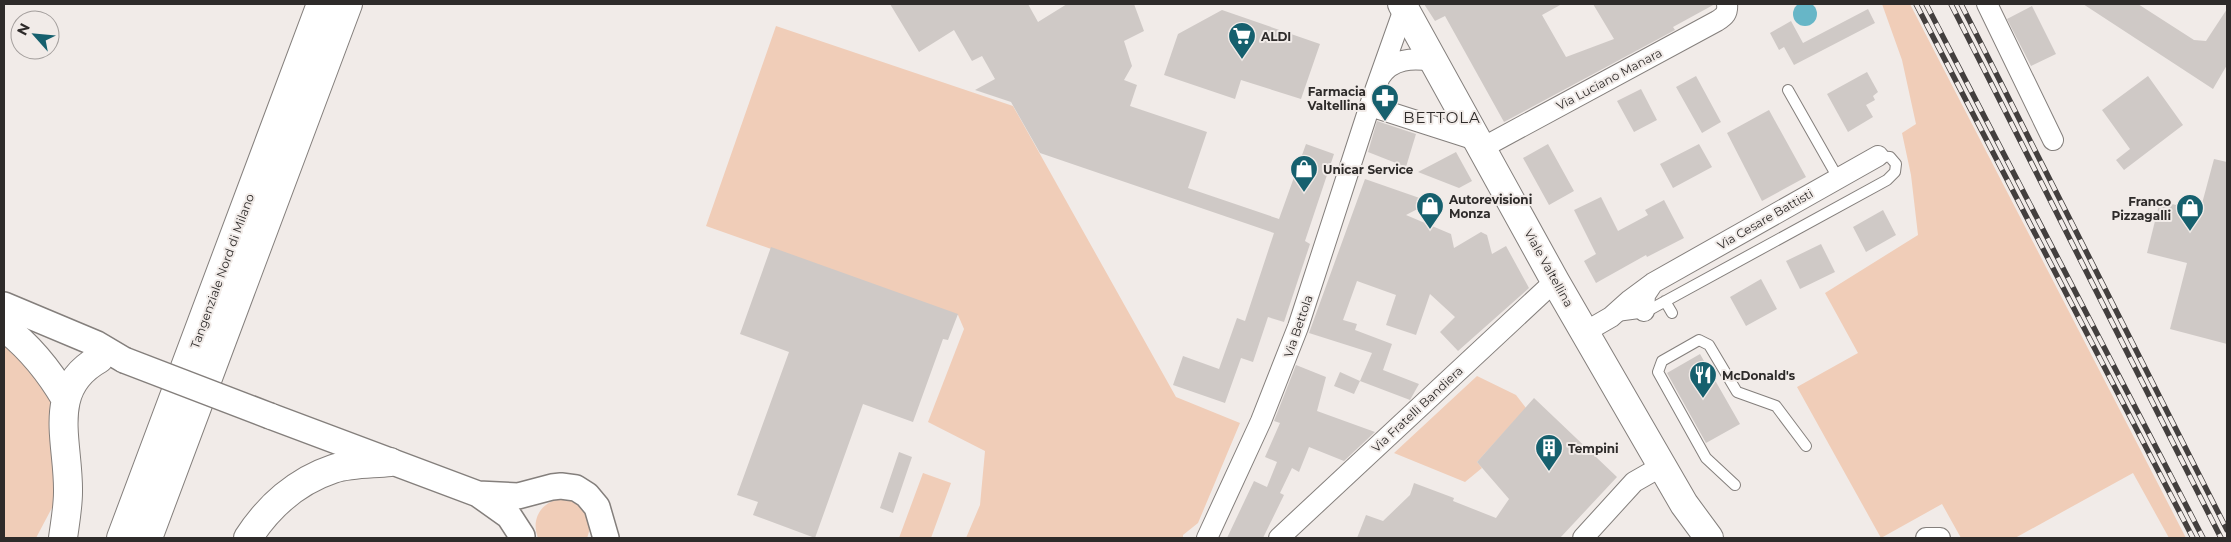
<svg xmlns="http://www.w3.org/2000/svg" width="2231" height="542" viewBox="0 0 2231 542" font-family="Montserrat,sans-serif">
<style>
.green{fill:#f0cdb8}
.water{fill:#67b6c7}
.building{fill:#cfc9c6}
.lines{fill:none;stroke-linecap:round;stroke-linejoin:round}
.service-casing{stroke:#847f7c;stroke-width:12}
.minor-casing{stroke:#847f7c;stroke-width:22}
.tertiary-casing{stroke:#847f7c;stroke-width:28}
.secondary-casing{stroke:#847f7c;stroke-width:30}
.motorway-casing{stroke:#847f7c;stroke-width:30}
.service{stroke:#fff;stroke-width:10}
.minor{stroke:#fff;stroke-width:20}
.tertiary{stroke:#fff;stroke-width:25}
.secondary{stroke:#fff;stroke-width:28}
.motorway{stroke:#fff;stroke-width:28}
.rail-casing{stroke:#433f3e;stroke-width:5.5}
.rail{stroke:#f1ebe8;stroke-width:4;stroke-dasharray:11;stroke-linecap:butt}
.tertiary-bridge-casing{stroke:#847f7c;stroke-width:28;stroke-linecap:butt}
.tertiary-bridge{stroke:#fff;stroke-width:25}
.labels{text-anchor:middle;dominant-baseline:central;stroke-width:4;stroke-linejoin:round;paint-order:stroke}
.poi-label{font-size:12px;font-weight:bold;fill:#2e2b2a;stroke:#f1ebe8;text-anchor:start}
.street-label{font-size:12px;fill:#2e2b2a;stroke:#f1ebe8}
.quarter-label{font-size:15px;letter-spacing:1px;fill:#2e2b2a;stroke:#f1ebe8}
</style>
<rect width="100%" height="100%" fill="#f1ebe8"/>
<path class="green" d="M1882 4H1910L2186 538H2169L2133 473 2015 538H1961L1942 504 1881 538 1797 387 1858 353 1825 293 1918 235 1911 175 1902 133 1916 124 1902 60Z
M776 26 1013 106 1176 397 1240 423 1198 523 1183 535V538H966L980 505 985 451 928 422 964 329 958 315 706 226Z
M4 337 51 394 54 425V504L36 538H4Z
M1477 376 1516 395 1526 408 1477 462 1482 468 1465 482 1394 453Z
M923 473 951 483 931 538H899Z
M565 498C584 503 595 519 587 538H538C530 517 543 500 565 498Z"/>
<path class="water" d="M1793 14a12 12 0 1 1 24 0a12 12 0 1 1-24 0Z"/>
<path class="building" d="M890 4H1028L1038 22 1067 4H1134L1144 31 1124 41 1132 66 1124 80 1137 85 1130 106 1207 132 1188 188 1279 219 1306 144 1334 154 1305 241 1310 244 1284 322 1268 317 1253 362 1241 358 1225 403 1173 385 1183 356 1219 369 1237 318 1245 321 1274 233 1040 153 1011 102 975 90 995 79 982 56 972 61 954 30 919 52Z
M1424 4H1562L1542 15 1566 57 1614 39 1593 4H1715L1673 27 1675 30 1504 122 1445 16 1435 21Z
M2083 4H2138L2194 40 2206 41 2227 9V65L2213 89Z
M2032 6 2056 54 2031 66 2007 19Z
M1868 9 1875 23 1794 65 1784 47 1779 50 1770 33 1791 21 1803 43Z
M1222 10 1320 44 1301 99 1241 80 1235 99 1164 75 1178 34Z
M1867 72 1878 92 1873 96 1875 100 1866 105 1873 117 1848 132 1827 94Z
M1696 76 1721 122 1702 133 1676 87Z
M2148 76 2183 125 2124 170 2116 160 2130 149 2102 110Z
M1641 89 1657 120 1634 132 1617 101Z
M1769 110 1806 177 1762 201 1727 133Z
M1377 121 1416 134 1406 167 1368 152Z
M1548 144 1574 191 1549 205 1523 158Z
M1699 144 1712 167 1673 188 1660 164Z
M1456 152 1472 181 1459 188 1418 172Z
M2214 159 2227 162V344L2170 329 2187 263 2147 253 2160 201 2200 211Z
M1365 179 1431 202 1406 215 1451 234 1454 248 1481 232 1487 235 1492 254 1506 246 1529 288 1458 351 1440 332 1455 317 1430 294 1416 335 1386 325 1396 295 1357 281 1343 320 1357 324 1355 330 1392 344 1383 370 1419 384 1410 400 1360 381 1372 353 1309 333Z
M1601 197 1618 231 1648 215 1645 210 1664 200 1684 238 1647 257 1646 255 1596 283 1584 261 1596 254 1574 210Z
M1883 210 1896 235 1866 252 1853 227Z
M1821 244 1835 272 1800 289 1786 261Z
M771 247 958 314 948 340 943 339 913 422 863 404 815 538 753 515 758 502 737 495 789 352 740 334Z
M1761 279 1777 309 1746 326 1730 297Z
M1700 354 1740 424 1706 443 1667 373Z
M1296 365 1326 377 1317 411 1375 432 1344 461 1309 447 1299 472 1292 468 1280 493 1284 495 1263 538H1227L1254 481 1267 487 1277 462 1265 457 1280 423 1274 421Z
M1340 372 1360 381 1354 394 1334 386Z
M1534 398 1617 477 1560 538H1357L1366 515 1383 521 1410 495 1414 483 1454 498 1453 501 1496 518 1509 499 1477 462Z
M899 452 912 457 893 513 880 508Z"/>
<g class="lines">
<defs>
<path id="service" d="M1788 90 1838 178
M1665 301 1672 313
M1617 316 1639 313 1651 309 1887 180 1895 172 1896 164 1890 157 1878 156
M1735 485 1706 458 1658 372 1662 361 1699 340 1709 345 1737 392 1776 406 1806 446"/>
<path id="minor" d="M1987 4 2053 140
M1380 77C1392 58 1413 58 1433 61
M1370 106 1479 141
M1482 148 1717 21C1725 16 1728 13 1727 4
M1644 311 1645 295 1653 283
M1585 332 1611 317 1630 300 1653 283 1878 156
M1207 538 1261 421 1298 327 1372 99 1404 9
M1279 538 1555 281
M1583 538 1634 482 1662 466
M1926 538H1940"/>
<path id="tertiary" d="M4 305 97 344 124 360
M270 416 478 494 518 496 552 487 561 486 576 488 587 495 597 507 606 538
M478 494 509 516 522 536"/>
<path id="secondary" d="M1402 4 1555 281 1662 466 1684 504 1709 538"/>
<path id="motorway" d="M4 327C30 347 48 369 65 398
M63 538C65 523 68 507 68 492 69 442 45 389 99 359
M121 538 321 4
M148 538 348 4
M248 538C268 507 297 481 333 469 351 463 372 464 390 462"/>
</defs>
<use href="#service" class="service-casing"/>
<use href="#minor" class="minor-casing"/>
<use href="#tertiary" class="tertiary-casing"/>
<use href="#secondary" class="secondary-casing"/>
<use href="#motorway" class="motorway-casing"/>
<use href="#service" class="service"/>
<use href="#minor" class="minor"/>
<use href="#tertiary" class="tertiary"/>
<use href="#secondary" class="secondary"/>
<use href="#motorway" class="motorway"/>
<defs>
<path id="rail" d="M1916 4 2193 538
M1926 4 2203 538
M1951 4 2221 538
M1961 4 2227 530"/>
</defs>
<use href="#rail" class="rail-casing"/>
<use href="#rail" class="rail"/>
<defs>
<path id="tertiary-bridge" d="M124 360 270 416"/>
</defs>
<use href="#tertiary-bridge" class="tertiary-bridge-casing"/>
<use href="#tertiary-bridge" class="tertiary-bridge"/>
</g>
<defs>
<symbol id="supermarket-pin" viewBox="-11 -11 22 30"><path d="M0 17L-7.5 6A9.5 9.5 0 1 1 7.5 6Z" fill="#16606e" stroke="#f1ebe8"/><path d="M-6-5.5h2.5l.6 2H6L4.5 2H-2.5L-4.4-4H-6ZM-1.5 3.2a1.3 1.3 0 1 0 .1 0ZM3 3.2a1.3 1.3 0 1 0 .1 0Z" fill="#fff"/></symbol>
<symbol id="pharmacy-pin" viewBox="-11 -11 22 30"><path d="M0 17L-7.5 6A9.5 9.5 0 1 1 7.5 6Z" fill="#16606e" stroke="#f1ebe8"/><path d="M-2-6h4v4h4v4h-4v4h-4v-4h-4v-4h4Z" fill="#fff"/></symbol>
<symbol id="shop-pin" viewBox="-11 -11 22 30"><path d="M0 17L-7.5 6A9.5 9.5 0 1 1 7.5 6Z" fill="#16606e" stroke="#f1ebe8"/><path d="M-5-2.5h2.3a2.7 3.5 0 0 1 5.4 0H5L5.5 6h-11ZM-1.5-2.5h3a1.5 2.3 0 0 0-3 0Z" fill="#fff"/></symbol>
<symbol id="restaurant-pin" viewBox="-11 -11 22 30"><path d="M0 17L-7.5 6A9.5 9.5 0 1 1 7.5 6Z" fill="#16606e" stroke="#f1ebe8"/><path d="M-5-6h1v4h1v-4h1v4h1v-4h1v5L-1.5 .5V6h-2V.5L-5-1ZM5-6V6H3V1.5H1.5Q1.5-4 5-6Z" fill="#fff"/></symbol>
<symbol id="building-pin" viewBox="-11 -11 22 30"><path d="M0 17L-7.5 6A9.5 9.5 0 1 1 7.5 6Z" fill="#16606e" stroke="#f1ebe8"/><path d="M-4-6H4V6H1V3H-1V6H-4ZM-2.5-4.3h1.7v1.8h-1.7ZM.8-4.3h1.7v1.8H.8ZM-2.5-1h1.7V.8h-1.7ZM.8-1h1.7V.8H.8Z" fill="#fff"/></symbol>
</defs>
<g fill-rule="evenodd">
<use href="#supermarket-pin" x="1226" y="20" width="32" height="43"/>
<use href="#pharmacy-pin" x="1369" y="82" width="32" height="43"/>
<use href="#shop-pin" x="1288" y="153" width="32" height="43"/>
<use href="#shop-pin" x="1414" y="190" width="32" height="43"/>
<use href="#shop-pin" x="2174" y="192" width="32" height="43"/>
<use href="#restaurant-pin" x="1687" y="359" width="32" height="43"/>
<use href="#building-pin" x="1533" y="432" width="32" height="43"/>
</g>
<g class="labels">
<g class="poi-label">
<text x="1261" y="36">ALDI</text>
<text x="1366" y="91" text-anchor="end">Farmacia<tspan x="1366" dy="14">Valtellina</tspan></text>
<text x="1323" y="169">Unicar Service</text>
<text x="1449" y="199">Autorevisioni<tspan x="1449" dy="14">Monza</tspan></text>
<text x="2171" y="201" text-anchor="end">Franco<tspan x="2171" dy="14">Pizzagalli</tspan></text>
<text x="1722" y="375">McDonald's</text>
<text x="1568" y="448">Tempini</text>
</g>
<g class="street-label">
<text transform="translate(1609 79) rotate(-28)">Via Luciano Manara</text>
<text transform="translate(1765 219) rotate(-30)">Via Cesare Battisti</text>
<text transform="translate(1549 268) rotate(61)">Viale Valtellina</text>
<text transform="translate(222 271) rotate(-70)">Tangenziale Nord di Milano</text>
<text transform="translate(1298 326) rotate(-71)">Via Bettola</text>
<text transform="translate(1417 409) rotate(-43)">Via Fratelli Bandiera</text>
</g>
<g class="quarter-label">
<text x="1442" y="117">BETTOLA</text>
</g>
</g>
<rect width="2231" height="542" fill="none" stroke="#2e2b2a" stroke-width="10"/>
<g transform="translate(35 35) rotate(297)"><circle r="24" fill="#f1ebe8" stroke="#a39e9c"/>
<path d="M0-4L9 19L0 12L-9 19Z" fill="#16606e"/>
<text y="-8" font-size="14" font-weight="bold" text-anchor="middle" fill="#2e2b2a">N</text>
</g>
</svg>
